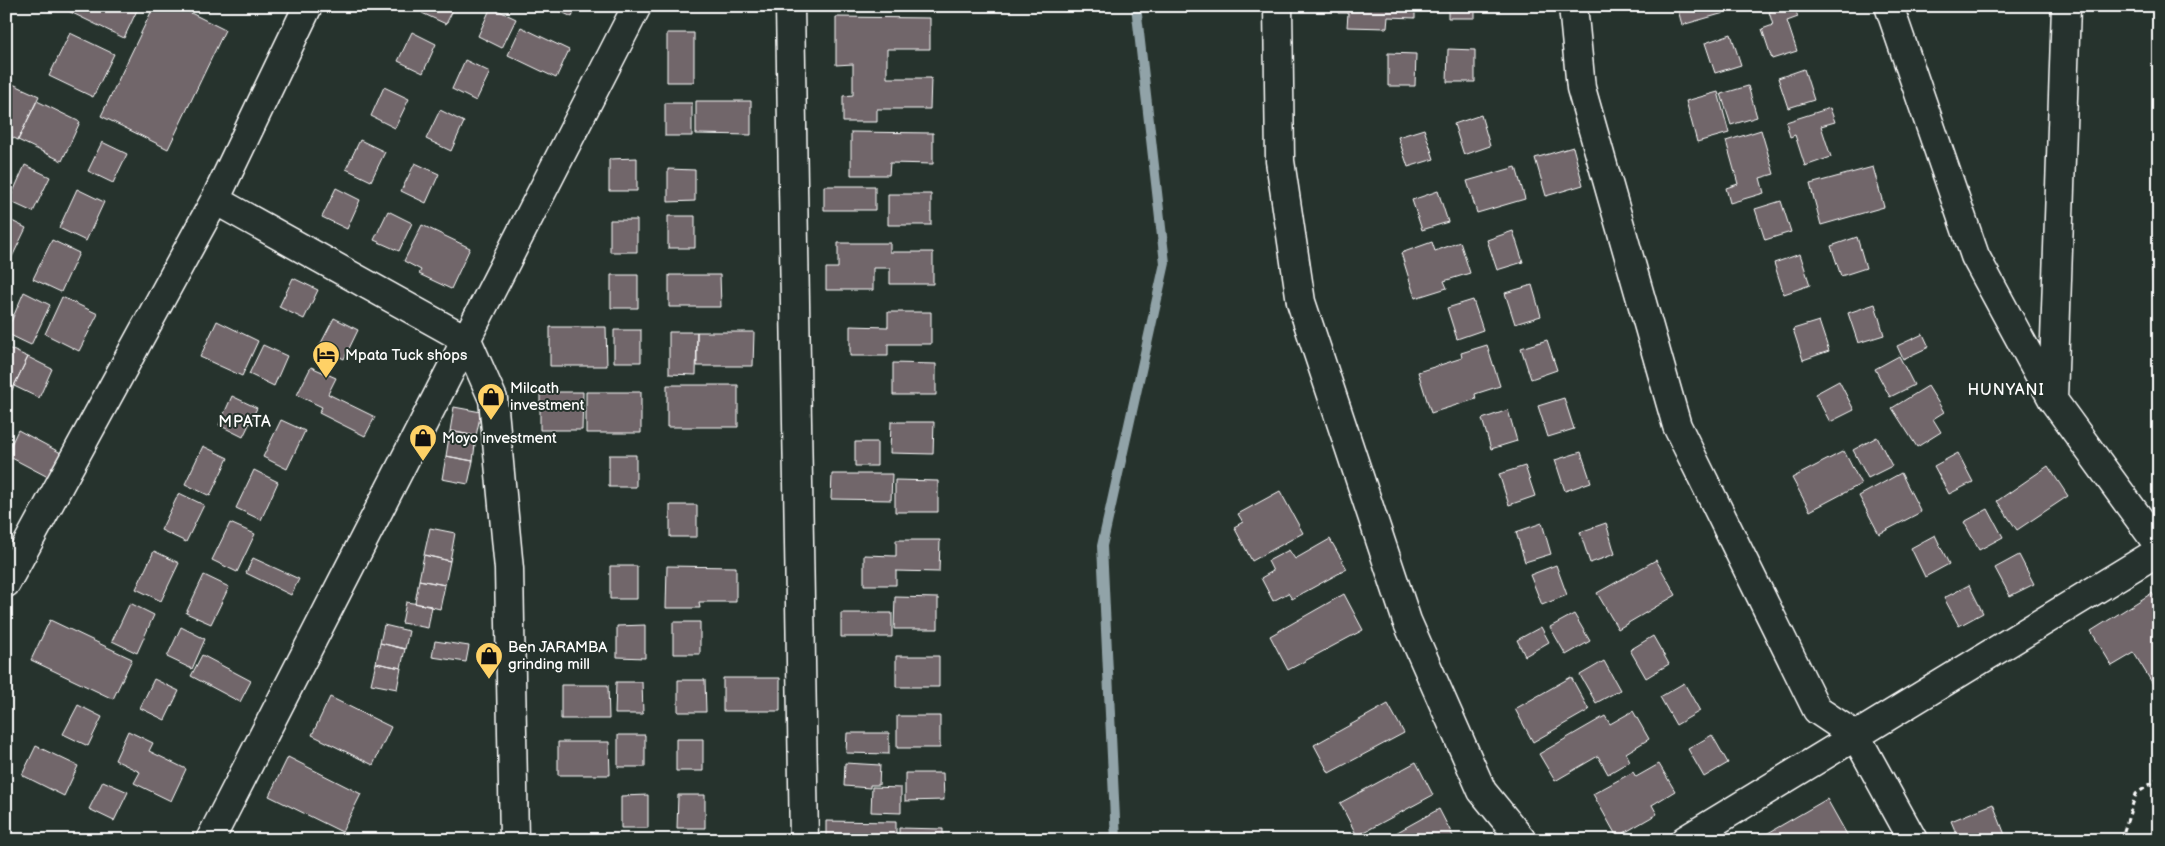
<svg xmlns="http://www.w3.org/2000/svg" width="2165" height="846" viewBox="0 0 2165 846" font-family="'Balsamiq Sans',sans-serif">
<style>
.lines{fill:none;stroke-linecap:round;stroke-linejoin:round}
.stream{stroke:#91a3a8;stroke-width:10}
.building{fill:#71666b;stroke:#fff}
.minor-casing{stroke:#fff;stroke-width:31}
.path{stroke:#fff;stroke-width:3;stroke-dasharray:5 4;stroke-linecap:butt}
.minor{stroke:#26332d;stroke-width:28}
.labels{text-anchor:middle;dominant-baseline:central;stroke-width:4;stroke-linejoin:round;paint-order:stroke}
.poi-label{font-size:15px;fill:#fff;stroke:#26332d;text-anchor:start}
.neighbourhood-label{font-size:16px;letter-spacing:1px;fill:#fff;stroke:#26332d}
</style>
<rect width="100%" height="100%" fill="#26332d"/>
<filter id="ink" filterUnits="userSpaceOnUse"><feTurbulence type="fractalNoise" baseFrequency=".02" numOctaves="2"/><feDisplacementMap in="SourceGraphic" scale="10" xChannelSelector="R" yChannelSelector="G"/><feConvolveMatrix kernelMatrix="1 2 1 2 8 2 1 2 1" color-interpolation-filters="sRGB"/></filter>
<g filter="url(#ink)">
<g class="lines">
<path class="stream" d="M1116 840 1102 546 1165 263 1136 6"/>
</g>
<path class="building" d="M58 6H139L124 38Z
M154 6H177L225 30 168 149 101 116Z
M425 6H455L446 24 422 13Z
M549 6H577L572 17Z
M1338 6H1415V18L1388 17 1387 28 1347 27 1348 13H1338Z
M1448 6H1475V18H1448Z
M1677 6H1722L1724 13 1682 25Z
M1784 6H1794L1798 17 1787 21 1797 51 1772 59 1762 29 1773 25 1769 12Z
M491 7 516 19 502 48 478 36Z
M836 17 930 18V49H887V78H931L930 109H877V122H843V96L853 95V64L836 65Z
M521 27 569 50 556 78 508 55Z
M412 32 436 44 423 73 398 61Z
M70 33 114 54 93 97 49 76Z
M667 33H694V82H667Z
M1731 34 1741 65 1715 73 1705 43Z
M1448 49 1475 50V82H1447Z
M1388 53 1416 54 1415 86H1388Z
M465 60 490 72 476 101 452 89Z
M1804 69 1814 100 1788 108 1778 78Z
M6 81 39 96 18 140 6 134Z
M1748 86 1757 117 1731 125 1721 94Z
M384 87 409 99 395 128 371 116Z
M1718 92 1729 133 1697 142 1686 101Z
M37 101 80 122 62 161 18 140Z
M696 101H751V135L696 134Z
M665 103H692V136H665Z
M1830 108 1835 122 1821 126 1831 157 1805 166 1795 135 1790 137 1786 122Z
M440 110 464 122 451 151 426 139Z
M1481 115 1490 146 1464 155 1454 124Z
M1424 129 1434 159 1408 167 1398 137Z
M1761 130 1774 174 1760 178 1764 193 1730 203 1726 188 1738 184 1726 141Z
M851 132 933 133V164L890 163 889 175H851Z
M360 140 385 152 371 181 346 169Z
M102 142 127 154 113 183 88 171Z
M1573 147 1583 185 1546 196 1535 158Z
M637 158V191H609V159Z
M415 163 439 174 426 203 401 191Z
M25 165 50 177 33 212 9 201Z
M1516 167 1525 199 1477 213 1467 181Z
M1873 167 1884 207 1821 225 1810 184Z
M668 169 695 170V201L668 202Z
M824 186H875V210H824Z
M336 188 360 200 347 229 322 217Z
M77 189 104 202 86 241 59 228Z
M1438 191 1448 222 1422 230 1412 200Z
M888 194H931V225H888Z
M1781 201 1791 232 1765 240 1755 209Z
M388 211 412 223 399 251 374 240Z
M668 216H695V248H668Z
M6 218 26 228 12 257 6 254Z
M610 220H637V252H610Z
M422 225 470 248 451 289 419 274 421 270 404 261Z
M1513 231 1523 262 1497 270 1487 240Z
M1857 237 1866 268 1841 276 1831 246Z
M52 240 79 253 61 292 33 279Z
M1432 242 1435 251 1460 242 1470 273 1444 281 1447 288 1415 298 1401 253Z
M838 243H890V252H933V284H890V268H873V290H826V268H838Z
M1800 254 1810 285 1784 294 1774 263Z
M2152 268H2159V297H2153Z
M611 275H638V308H611Z
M669 275H720L721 307H669Z
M293 278 318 290 304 319 279 307Z
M1532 285 1541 316 1515 324 1505 293Z
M24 292 50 305 31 345 6 333Z
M62 297 98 314 79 351 45 334Z
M1473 300 1483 330 1457 339 1447 308Z
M1875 304 1884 335 1858 343 1848 313Z
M888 312H931V344H888V356H850V326L888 327Z
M334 318 358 330 344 359 319 347Z
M217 321 258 341 242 376 200 357Z
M1819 321 1829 351 1803 360 1793 329Z
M550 327H606L607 366H550Z
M614 330H641V362H614Z
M669 332H697L696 375 669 374Z
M697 332H754L753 366H697Z
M1923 334 1929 347 1903 359 1897 346Z
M1547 340 1557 370 1531 379 1521 348Z
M263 345 287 356 274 386 249 374Z
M1487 345 1500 386 1475 394 1476 399 1431 413 1418 372 1462 358 1461 353Z
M6 347 28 357 9 396 6 395Z
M1899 356 1914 385 1890 397 1875 369Z
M28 357 52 369 39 398 14 386Z
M893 363 936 364V395H893Z
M311 367 336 378 328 394 375 417 365 436 319 413 322 407 297 395Z
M1839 381 1854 410 1830 422 1815 394Z
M667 385H738V427H667Z
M1928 386 1944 412 1933 419 1941 432 1917 447 1892 408Z
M540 392H583L582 430H540Z
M586 392H641V433H586Z
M232 396 257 408 243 437 219 425Z
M1564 398 1574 429 1548 437 1538 406Z
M454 407 481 412 476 436 450 431Z
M1508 410 1517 441 1491 449 1482 419Z
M281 420 305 431 287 469 263 457Z
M891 422H934L933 454 890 453Z
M18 430 61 453 48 477 6 455Z
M450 431 476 436 473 461 446 456Z
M1877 437 1892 466 1868 478 1853 450Z
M855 442H877V466H855Z
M203 446 228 458 210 496 185 484Z
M1844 451 1861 484 1810 511 1792 478Z
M1581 452 1591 482 1565 491 1555 460Z
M1958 453 1973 482 1949 494 1934 466Z
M609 455H636V487H609Z
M446 456 473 461 468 484 442 479Z
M1525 466 1535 496 1509 505 1499 474Z
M2048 466 2068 496 2017 530 1997 501Z
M254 470 278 482 261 520 236 508Z
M1901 473 1921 512 1879 534 1859 496Z
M832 474H892L891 500 831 499Z
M895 480 938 481V512H895Z
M1280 491 1303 533 1252 561 1234 527 1243 522 1238 514Z
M179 493 204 505 186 542 161 530Z
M670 505H697V537H670Z
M1988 509 2003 537 1979 550 1964 522Z
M230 523 255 534 237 572 212 560Z
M1542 523 1551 554 1525 562 1516 532Z
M1606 523 1615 554 1590 563 1580 532Z
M430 528 455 533 450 561 424 555Z
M1935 535 1949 564 1925 577 1911 548Z
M1330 539 1347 569 1292 599 1288 593 1273 601 1261 578 1273 571 1268 561 1289 550 1295 559Z
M896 540H940L939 572 896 571V585H864V555L896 556Z
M154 551 179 563 161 601 136 589Z
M424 555 450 561 445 585 419 580Z
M2019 555 2034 584 2010 596 1995 568Z
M253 558 299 579 291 595 246 573Z
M1656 560 1676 595 1618 629 1597 593Z
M1556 565 1567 595 1542 605 1530 575Z
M610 566H637V599H610Z
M667 566 736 567V602H699L700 608H666Z
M204 575 229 587 211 624 186 613Z
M419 580 445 585 440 609 415 603Z
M1969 585 1983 613 1959 626 1944 598Z
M2152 593 2159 604V694L2134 653 2112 666 2091 631Z
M1344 594 1363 630 1288 670 1270 636Z
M895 597 938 598V629H894Z
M406 602 432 606 428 628 402 623Z
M130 603 154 615 137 653 112 641Z
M841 613H892V637H841Z
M1574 614 1590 641 1566 655 1550 627Z
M50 620 132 659 113 699 31 660Z
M673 622H700V654H673Z
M384 625 409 631 405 649 380 643Z
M645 625V658L617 657V626Z
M181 627 205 639 192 669 167 657Z
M1541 627 1549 642 1525 656 1517 640Z
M1653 636 1669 664 1646 678 1630 650Z
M435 641 469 646 466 662 432 657Z
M380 643 405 649 401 668 376 663Z
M202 655 251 681 240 702 191 676Z
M896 656H939V687H896Z
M1604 661 1620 690 1596 703 1580 675Z
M376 663 401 668 397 689 371 684Z
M1571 677 1589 710 1533 742 1515 709Z
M723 678H780V711H723Z
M154 679 179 691 165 720 140 708Z
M678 680H705L706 712H678Z
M616 682H642L643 714H615Z
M1684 683 1700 711 1676 725 1660 697Z
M561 685H608L609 719H561Z
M330 697 391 727 373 765 312 735Z
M1388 704 1404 733 1329 773 1314 745Z
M78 705 102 717 88 746 63 734Z
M1633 711 1649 739 1626 753 1630 761 1608 774 1598 756 1555 781 1539 754 1605 716 1610 724Z
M897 716H940V748H897Z
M128 731 153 743 149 751 186 769 171 801 134 783 140 772 115 760Z
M847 733H889V754L846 753Z
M618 735H645V767H618Z
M1712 735 1728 763 1704 777 1688 749Z
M676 739H703V771H676Z
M558 742H609L610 775H558Z
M36 746 78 766 64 796 22 775Z
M288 757 361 794 342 832 269 796Z
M1416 762 1433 795 1357 836 1340 803Z
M845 763 880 765 879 785H870V788L844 786Z
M1659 764 1675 791 1652 805 1657 814 1617 837 1593 794 1633 772 1636 777Z
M905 773H943L944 800 905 801Z
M103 781 128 792 114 821 89 809Z
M872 787 901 788V813L871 812Z
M648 795V828H621V796Z
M678 795H705V828H677Z
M1827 799 1850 840H1756Z
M1993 804 2007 840H1959L1951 821Z
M1439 809 1455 840H1383Z
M826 821 896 822V840H826Z
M899 828 943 829V840H899Z"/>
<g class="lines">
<defs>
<path id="minor" d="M790 6 804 840
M1278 6 1280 161 1301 302 1407 621 1482 791 1522 840
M1573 6 1581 88 1677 426 1817 710 1856 736 1913 840
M1889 6 1975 256 2053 400 2159 546
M215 200 467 340 493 399 509 569 514 840
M2053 400 2066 6
M6 583 215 200 308 6
M210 840 637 6
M1685 840 2159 551"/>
</defs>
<use href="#minor" class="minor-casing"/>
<path class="path" d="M2121 840 2136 794 2159 778"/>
<use href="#minor" class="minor"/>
</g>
</g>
<defs>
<symbol id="hotel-pin" viewBox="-11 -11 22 30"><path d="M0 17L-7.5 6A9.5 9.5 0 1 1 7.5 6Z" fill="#ffd166" stroke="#26332d"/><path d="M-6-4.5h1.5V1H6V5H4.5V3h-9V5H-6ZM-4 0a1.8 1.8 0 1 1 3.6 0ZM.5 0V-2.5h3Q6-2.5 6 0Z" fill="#111"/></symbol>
<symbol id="shop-pin" viewBox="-11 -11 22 30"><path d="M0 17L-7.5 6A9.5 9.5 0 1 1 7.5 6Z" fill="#ffd166" stroke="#26332d"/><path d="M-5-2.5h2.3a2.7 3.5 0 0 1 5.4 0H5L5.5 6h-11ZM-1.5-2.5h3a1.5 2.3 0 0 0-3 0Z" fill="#111"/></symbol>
</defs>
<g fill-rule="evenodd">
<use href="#hotel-pin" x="310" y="339" width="32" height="43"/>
<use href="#shop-pin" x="475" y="381" width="32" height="43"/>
<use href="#shop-pin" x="407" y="422" width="32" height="43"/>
<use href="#shop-pin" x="473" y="640" width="32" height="43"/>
</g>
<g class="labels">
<g class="poi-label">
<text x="345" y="355">Mpata Tuck shops</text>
<text x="510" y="388">Milcath<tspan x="510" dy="17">investment</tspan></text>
<text x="442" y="438">Moyo investment</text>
<text x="508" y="647">Ben JARAMBA<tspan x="508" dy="17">grinding mill</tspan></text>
</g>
<g class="neighbourhood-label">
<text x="2006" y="390">HUNYANI</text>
<text x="245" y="422">MPATA</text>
</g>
</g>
<rect width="2165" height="846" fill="none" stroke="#26332d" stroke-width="25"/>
<rect x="12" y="12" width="2140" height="821" fill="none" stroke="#fff" stroke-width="2" filter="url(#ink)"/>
</svg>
